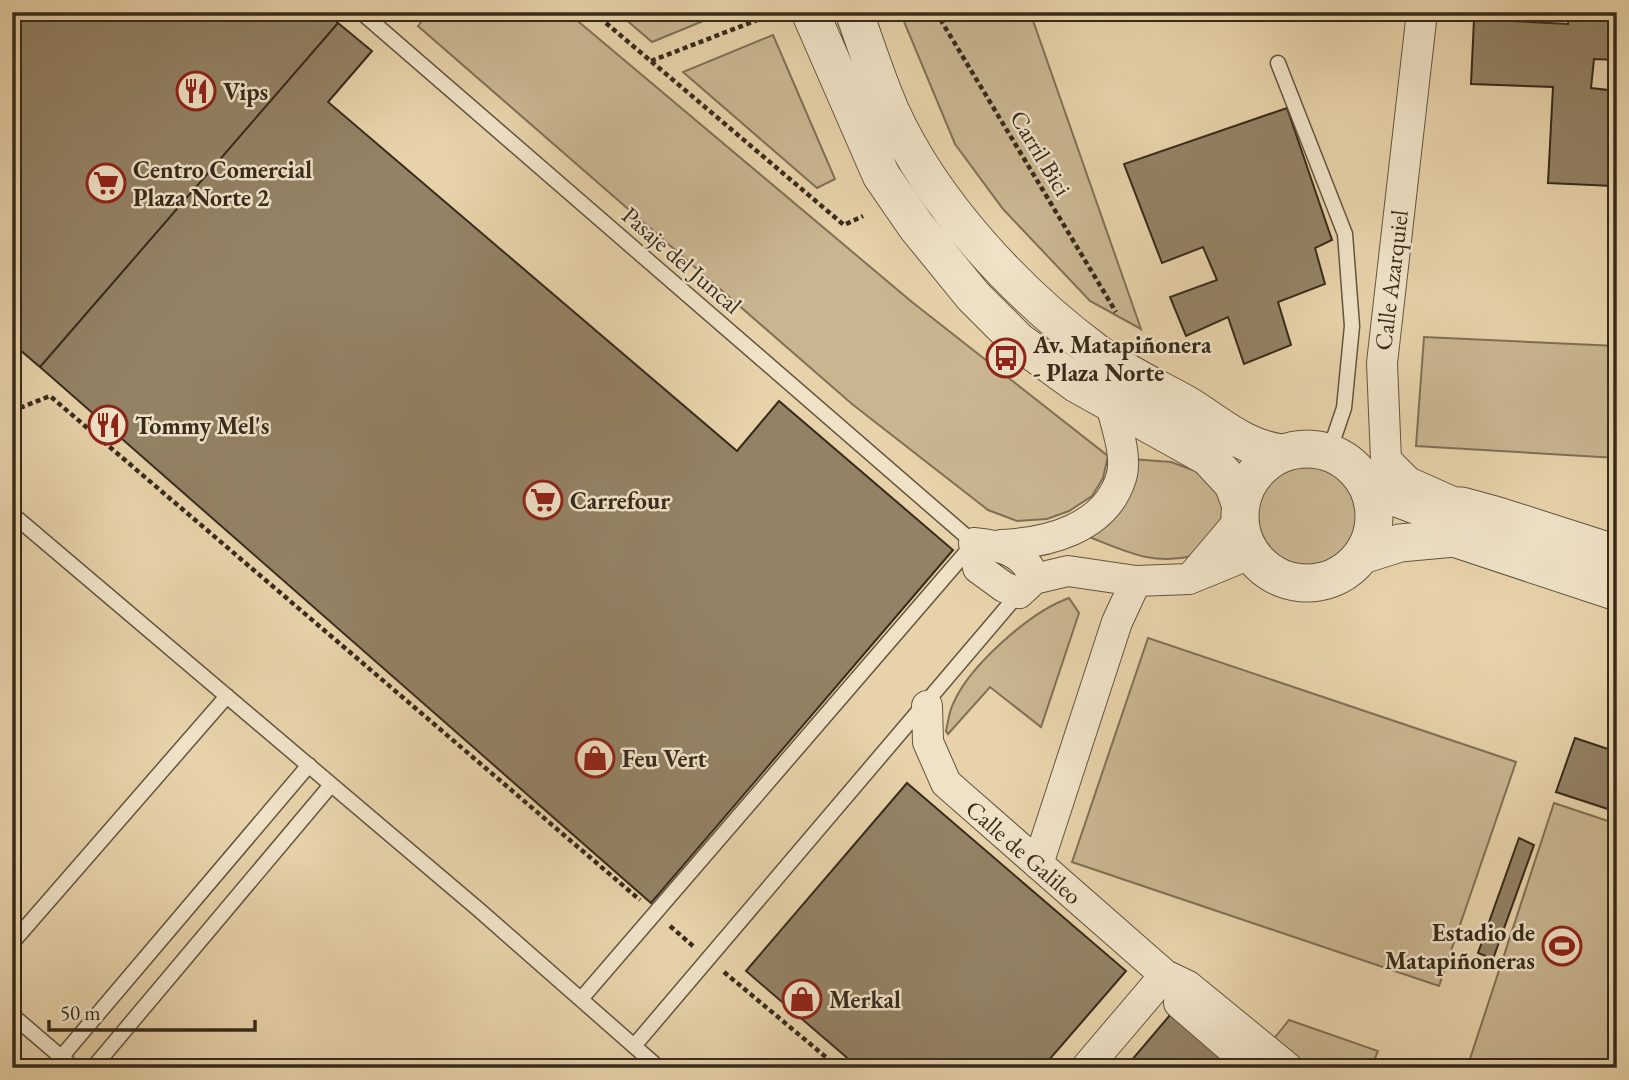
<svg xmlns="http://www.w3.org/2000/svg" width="1629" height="1080" viewBox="0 0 1629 1080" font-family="'EB Garamond',serif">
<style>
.green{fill:#c9b691;stroke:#807056;stroke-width:2}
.building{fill:#938265;stroke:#372b1c;stroke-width:2}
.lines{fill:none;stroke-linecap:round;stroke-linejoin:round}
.service-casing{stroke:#63553f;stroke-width:17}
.minor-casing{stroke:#63553f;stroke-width:32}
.tertiary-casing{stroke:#63553f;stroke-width:39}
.path{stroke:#372b1c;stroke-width:4.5;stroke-dasharray:5 3.5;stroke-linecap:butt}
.service{stroke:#efe2c7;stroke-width:14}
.minor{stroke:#efe2c7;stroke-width:30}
.tertiary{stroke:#efe2c7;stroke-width:37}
.labels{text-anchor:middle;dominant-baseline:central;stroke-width:5;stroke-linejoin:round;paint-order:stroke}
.poi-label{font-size:24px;font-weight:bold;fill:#372b1c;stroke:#efe2c7;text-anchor:start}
.street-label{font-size:24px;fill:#372b1c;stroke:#efe2c7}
</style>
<rect width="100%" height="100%" fill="#e7d2a9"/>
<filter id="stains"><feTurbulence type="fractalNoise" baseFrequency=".00286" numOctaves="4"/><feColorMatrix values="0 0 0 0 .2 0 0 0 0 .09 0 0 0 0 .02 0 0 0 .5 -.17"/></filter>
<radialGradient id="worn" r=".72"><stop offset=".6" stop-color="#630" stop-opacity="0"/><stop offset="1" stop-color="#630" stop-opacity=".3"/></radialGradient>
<path class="green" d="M429 12H567L912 302 1108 456 1103 478 1092 496 1069 511 1047 519 1017 521 988 510 852 404 418 26Z
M617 12H725L652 42Z
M900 12H1030L1141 329 1090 301 1003 209 955 144Z
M773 35 835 179 817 188 683 72Z
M1424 337 1617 346V458L1416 446Z
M1132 459 1171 462 1193 470 1210 480 1228 514 1192 556C1152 566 1123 550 1087 536Z
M1257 517a51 51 0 1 1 102 0a51 51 0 1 1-102 0Z
M1069 598 1079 613 1041 727 990 687 948 734 946 731C948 722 949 712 953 704 969 666 1030 612 1069 598Z
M1148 638 1516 762 1439 986 1072 862Z
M1554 803 1617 824V1068H1467Z
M1289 1020 1378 1051 1371 1068H1306L1273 1040Z"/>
<path class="building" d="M12 12H326L338 23 40 367 12 343Z
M1569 12H1617V60L1594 59 1591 88 1617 91 1613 186 1548 183 1553 87 1471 84 1474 19 1568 24Z
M338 23 372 51 328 102 737 451 779 401 953 550 651 903 40 367Z
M1287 108 1332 240 1315 248 1325 284 1278 302 1291 345 1244 364 1228 317 1186 336 1170 297 1217 280 1203 247 1162 263 1124 164Z
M1575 738 1617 752V812L1556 792Z
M907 783 1126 971 1042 1068H859L746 971Z
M1519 838 1534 845 1493 959 1478 953Z
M1176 1008 1246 1068H1125Z"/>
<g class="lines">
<defs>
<path id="service" d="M361 12 974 543 581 999
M1278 63 1345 234 1352 326 1344 408 1329 452
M12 514 478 909 659 1068
M12 943 227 696
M12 1015 74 1068
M634 1046 1019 593
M52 1068 309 765
M93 1068 331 785"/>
<path id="minor" d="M1422 12 1382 363 1386 460 1408 482 1455 503
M1001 545C1047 543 1105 529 1121 478 1128 456 1116 426 1111 404
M1194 574 1239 521
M1034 579C1026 552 1000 545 974 543L978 568 1004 587 1019 593 1034 579 1068 571 1136 581 1189 579 1250 554
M927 706 928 742 946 783 1165 975 1188 986 1288 1068
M1038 864 1117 622 1136 581
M1179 1003 1254 1068
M1086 1068 1165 975"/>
<path id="tertiary" d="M810 12 881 175 916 226 973 296 1018 341 1077 384 1208 457 1233 484 1240 503
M854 12C866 45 877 80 891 112 933 204 1016 293 1097 353 1124 373 1155 387 1184 403 1218 423 1242 448 1282 453
M1240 516a67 67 0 1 1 134 0a67 67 0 1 1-134 0Z
M1368 487 1418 506H1462L1495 515 1617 554
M1362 555 1400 543 1454 538 1617 592"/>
</defs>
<use href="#service" class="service-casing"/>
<use href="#minor" class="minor-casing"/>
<use href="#tertiary" class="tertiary-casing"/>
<path class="path" d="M593 12 844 225 863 216
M936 12 1116 312
M651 61 778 12
M12 411 50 396 640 900
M670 926 693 946
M724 972 839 1068"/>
<use href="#service" class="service"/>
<use href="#minor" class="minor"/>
<use href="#tertiary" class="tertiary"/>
</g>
<defs>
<symbol id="restaurant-ring" viewBox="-11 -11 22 22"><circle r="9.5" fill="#efe2c7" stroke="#8f2418" stroke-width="1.5"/><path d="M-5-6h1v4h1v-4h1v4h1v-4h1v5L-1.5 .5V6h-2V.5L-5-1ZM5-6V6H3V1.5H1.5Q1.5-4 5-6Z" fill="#8f2418"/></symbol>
<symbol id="supermarket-ring" viewBox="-11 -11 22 22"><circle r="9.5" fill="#efe2c7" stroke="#8f2418" stroke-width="1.5"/><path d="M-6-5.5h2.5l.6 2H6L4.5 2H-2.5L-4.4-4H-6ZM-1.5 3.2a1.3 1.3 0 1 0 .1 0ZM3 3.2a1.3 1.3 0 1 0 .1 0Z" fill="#8f2418"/></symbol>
<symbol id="bus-ring" viewBox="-11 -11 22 22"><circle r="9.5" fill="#efe2c7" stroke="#8f2418" stroke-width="1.5"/><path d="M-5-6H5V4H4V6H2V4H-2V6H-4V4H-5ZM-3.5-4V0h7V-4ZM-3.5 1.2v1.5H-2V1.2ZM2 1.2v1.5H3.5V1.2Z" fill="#8f2418"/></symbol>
<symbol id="shop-ring" viewBox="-11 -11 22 22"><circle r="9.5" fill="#efe2c7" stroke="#8f2418" stroke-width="1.5"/><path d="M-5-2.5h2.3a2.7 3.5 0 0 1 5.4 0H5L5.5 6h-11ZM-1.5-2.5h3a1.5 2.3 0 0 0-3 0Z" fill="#8f2418"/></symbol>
<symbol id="stadium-ring" viewBox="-11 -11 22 22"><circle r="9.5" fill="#efe2c7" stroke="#8f2418" stroke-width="1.5"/><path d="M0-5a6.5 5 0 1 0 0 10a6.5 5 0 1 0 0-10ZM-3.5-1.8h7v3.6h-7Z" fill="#8f2418"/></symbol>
</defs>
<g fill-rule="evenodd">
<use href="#restaurant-ring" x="174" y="69" width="44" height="44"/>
<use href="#supermarket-ring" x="84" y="161" width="44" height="44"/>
<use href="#bus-ring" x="984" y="336" width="44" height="44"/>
<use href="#restaurant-ring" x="86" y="403" width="44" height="44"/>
<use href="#supermarket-ring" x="521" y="478" width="44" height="44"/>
<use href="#shop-ring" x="573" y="736" width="44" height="44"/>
<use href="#stadium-ring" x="1540" y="924" width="44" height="44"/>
<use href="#shop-ring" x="780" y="977" width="44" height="44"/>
</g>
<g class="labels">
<g class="poi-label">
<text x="223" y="91">Vips</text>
<text x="133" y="169">Centro Comercial<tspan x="133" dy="28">Plaza Norte 2</tspan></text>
<text x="1033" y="344">Av. Matapiñonera<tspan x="1033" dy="28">- Plaza Norte</tspan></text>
<text x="135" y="425">Tommy Mel's</text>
<text x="570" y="500">Carrefour</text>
<text x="622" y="758">Feu Vert</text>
<text x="1535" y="932" text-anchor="end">Estadio de<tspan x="1535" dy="28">Matapiñoneras</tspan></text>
<text x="829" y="999">Merkal</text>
</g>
<g class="street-label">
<text transform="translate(1041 153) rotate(59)">Carril Bici</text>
<text transform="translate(682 260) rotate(41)">Pasaje del Juncal</text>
<text transform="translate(1391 280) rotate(-83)">Calle Azarquiel</text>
<text transform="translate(1024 852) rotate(41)">Calle de Galileo</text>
</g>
</g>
<rect width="1629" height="1080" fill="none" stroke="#e7d2a9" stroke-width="42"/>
<rect x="14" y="14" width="1601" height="1052" fill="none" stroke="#372b1c" stroke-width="3.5"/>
<rect x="21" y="21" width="1587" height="1038" fill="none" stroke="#372b1c" stroke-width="2"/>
<path d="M49 1020v10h206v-10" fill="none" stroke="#372b1c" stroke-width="3.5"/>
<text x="60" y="1020" font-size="21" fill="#372b1c" stroke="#efe2c7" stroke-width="5" paint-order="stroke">50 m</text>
<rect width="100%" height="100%" filter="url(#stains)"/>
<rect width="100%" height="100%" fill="url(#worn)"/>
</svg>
